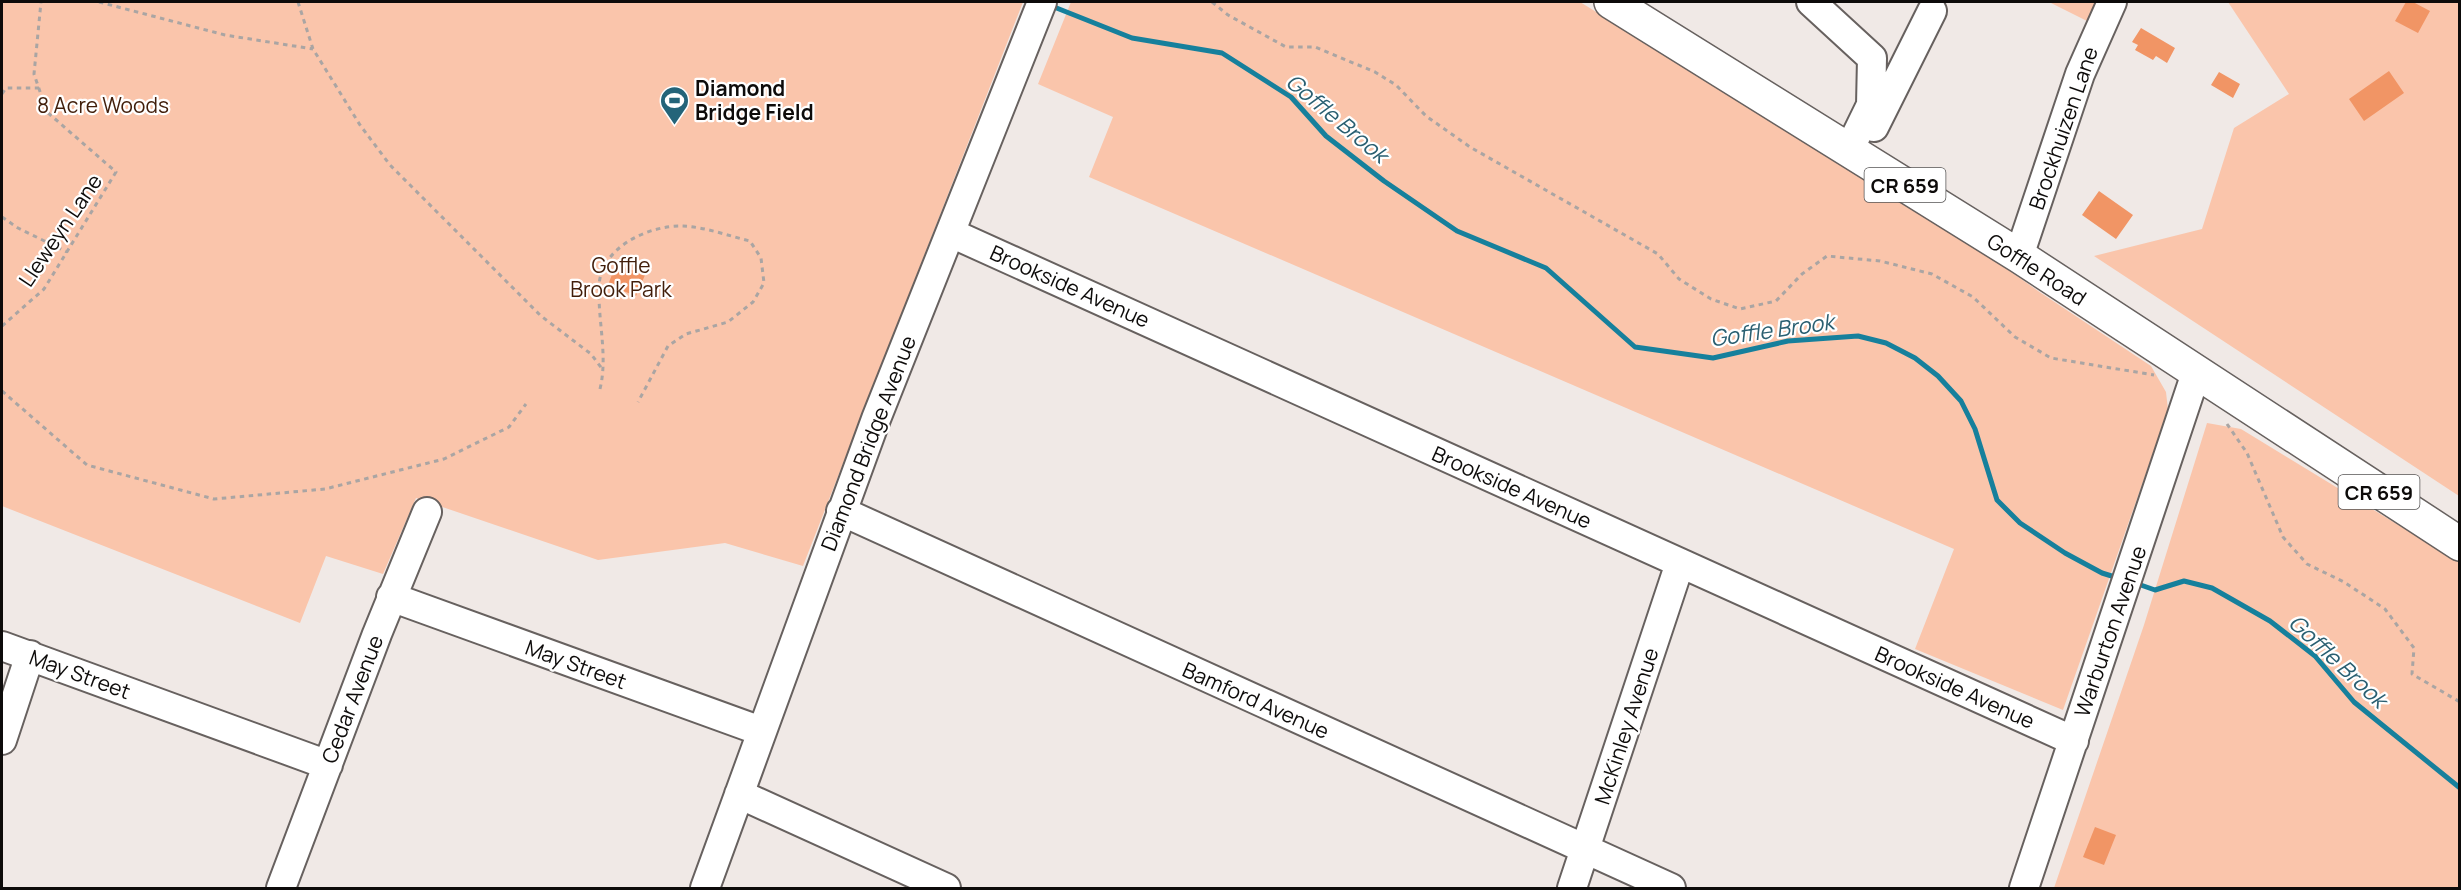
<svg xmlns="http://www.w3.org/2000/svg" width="2461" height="890" viewBox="0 0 2461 890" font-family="Manrope,sans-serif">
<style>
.green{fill:#fac5ab}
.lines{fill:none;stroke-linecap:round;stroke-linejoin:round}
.stream{stroke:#16809c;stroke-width:5}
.building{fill:#f19565}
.minor-casing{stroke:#67615f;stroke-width:32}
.major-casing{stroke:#67615f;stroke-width:36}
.path{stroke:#aaa5a3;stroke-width:3;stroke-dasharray:4.5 4.5;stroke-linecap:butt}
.minor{stroke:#fff;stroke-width:28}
.major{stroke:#fff;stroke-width:33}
.labels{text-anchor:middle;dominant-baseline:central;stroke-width:4.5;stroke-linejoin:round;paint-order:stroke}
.shield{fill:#fff;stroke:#565454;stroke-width:1.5}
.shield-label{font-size:20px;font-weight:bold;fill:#0d0b0a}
.poi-label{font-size:21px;font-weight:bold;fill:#0d0b0a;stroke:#fff;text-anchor:start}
.park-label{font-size:21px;fill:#411e0a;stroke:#fff}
.street-label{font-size:21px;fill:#0d0b0a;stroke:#fff}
.water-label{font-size:22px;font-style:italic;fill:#2a5f71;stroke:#fff}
</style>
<rect width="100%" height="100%" fill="#f0e9e6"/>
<path class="green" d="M2 2H1023L803 566 725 543 598 560 416 498 383 574 326 556 300 623 2 506Z
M1071 2H1580L1957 234 2041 293 2151 366 2166 392 2168 410 2063 710 1915 649 1954 549 1089 177 1113 117 1038 84Z
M2049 2H2119L2101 28Z
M2228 2H2459V496L2094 256 2202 229 2234 128 2289 94Z
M2207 423 2241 429 2459 562V888H2054L2144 625Z"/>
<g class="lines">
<path class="stream" d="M1049 5 1132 38 1222 53 1291 97 1326 136 1384 181 1457 231 1546 268 1635 347 1713 358 1788 341 1858 336 1886 343 1915 358 1938 376 1961 401 1975 429 1997 500 2020 523 2065 553 2102 573 2118 578
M2135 583 2155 590 2184 581 2212 588 2270 621 2315 656 2354 702 2460 788"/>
</g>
<path class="building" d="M2406 2H2413L2430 11 2418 33 2395 21Z
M2141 28 2175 48 2167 63 2156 56 2153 60 2135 50 2138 45 2132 42Z
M2389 71 2404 93 2364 121 2349 99Z
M2219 72 2240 84 2233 98 2211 85Z
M2099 191 2133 215 2116 239 2082 215Z
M616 264 645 275 636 296 608 285Z
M2095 827 2116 835 2104 865 2083 857Z"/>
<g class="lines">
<defs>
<path id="minor" d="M1811 2 1872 58 1871 105 1849 150
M1874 127 1932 11
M951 233 2074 741
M2019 256 2080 74 2112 2
M841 511 1671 888
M391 597 761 731
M2 646 328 765
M2 740 30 655
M739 794 946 888
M281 888 377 634 427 512
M705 888 876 419 1042 2
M1572 888 1680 563
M2024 888 2196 373"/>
<path id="major" d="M1611 2 2019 256 2460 544"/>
</defs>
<use href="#minor" class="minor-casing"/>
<use href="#major" class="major-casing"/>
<path class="path" d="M99 2 225 35 313 49
M298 2 313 49 360 125 390 165 541 316 591 354 603 370
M1212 2 1228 15 1286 47H1315L1375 72 1396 85 1426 116 1470 147 1658 254 1679 279 1711 299 1740 309 1776 301 1802 274 1827 256 1880 261 1932 274 1973 297 2015 337 2051 358 2154 375
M2 94 6 88H39
M2 217 18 228 67 252
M2 326 44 289 116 172 47 112 34 74 41 2
M600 389C608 356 598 322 599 288 599 248 648 225 683 226 705 227 729 236 750 241L761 258 764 283 753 302 728 322 686 334 668 346 638 402
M2 391 87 465 214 499 325 489 444 459 509 427 526 404
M2227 424 2247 453 2283 537 2307 564 2344 582 2385 609 2414 648 2412 674 2460 702"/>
<use href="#minor" class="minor"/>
<use href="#major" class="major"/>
</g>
<defs>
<symbol id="stadium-pin" viewBox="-11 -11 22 30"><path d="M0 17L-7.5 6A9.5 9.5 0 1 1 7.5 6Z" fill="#246479" stroke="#fff"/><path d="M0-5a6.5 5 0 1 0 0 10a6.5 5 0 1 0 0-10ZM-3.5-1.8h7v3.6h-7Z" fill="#fff"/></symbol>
</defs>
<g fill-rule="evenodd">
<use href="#stadium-pin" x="658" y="84" width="33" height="45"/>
</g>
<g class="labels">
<g class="shield">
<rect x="1864.5" y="168" width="81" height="34" rx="4.5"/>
<rect x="2338.5" y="475" width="81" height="34" rx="4.5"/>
</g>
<g class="shield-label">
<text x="1905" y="185">CR 659</text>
<text x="2379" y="492">CR 659</text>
</g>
<g class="poi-label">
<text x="695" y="88">Diamond<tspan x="695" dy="24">Bridge Field</tspan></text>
</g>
<g class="park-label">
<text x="103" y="105">8 Acre Woods</text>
<text x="621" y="265">Goffle<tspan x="621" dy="24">Brook Park</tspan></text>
</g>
<g class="street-label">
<text transform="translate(2063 128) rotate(-71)">Brockhuizen Lane</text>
<text transform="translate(60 230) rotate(-56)">Lleweyn Lane</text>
<text transform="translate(2037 269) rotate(33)">Goffle Road</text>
<text transform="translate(1070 286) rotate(24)">Brookside Avenue</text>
<text transform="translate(868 443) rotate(-69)">Diamond Bridge Avenue</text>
<text transform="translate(1512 487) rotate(24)">Brookside Avenue</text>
<text transform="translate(2110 631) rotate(-71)">Warburton Avenue</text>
<text transform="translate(576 664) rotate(20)">May Street</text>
<text transform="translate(80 674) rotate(20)">May Street</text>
<text transform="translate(1955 687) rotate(24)">Brookside Avenue</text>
<text transform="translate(352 699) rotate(-69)">Cedar Avenue</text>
<text transform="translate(1256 700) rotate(24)">Bamford Avenue</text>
<text transform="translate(1626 726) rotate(-72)">McKinley Avenue</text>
</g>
<g class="water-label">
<text transform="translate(1337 118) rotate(40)">Goffle Brook</text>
<text transform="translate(1772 330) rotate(-8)">Goffle Brook</text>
<text transform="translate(2338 661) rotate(43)">Goffle Brook</text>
</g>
</g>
<rect width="2461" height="890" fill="none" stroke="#0d0b0a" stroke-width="6"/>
</svg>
